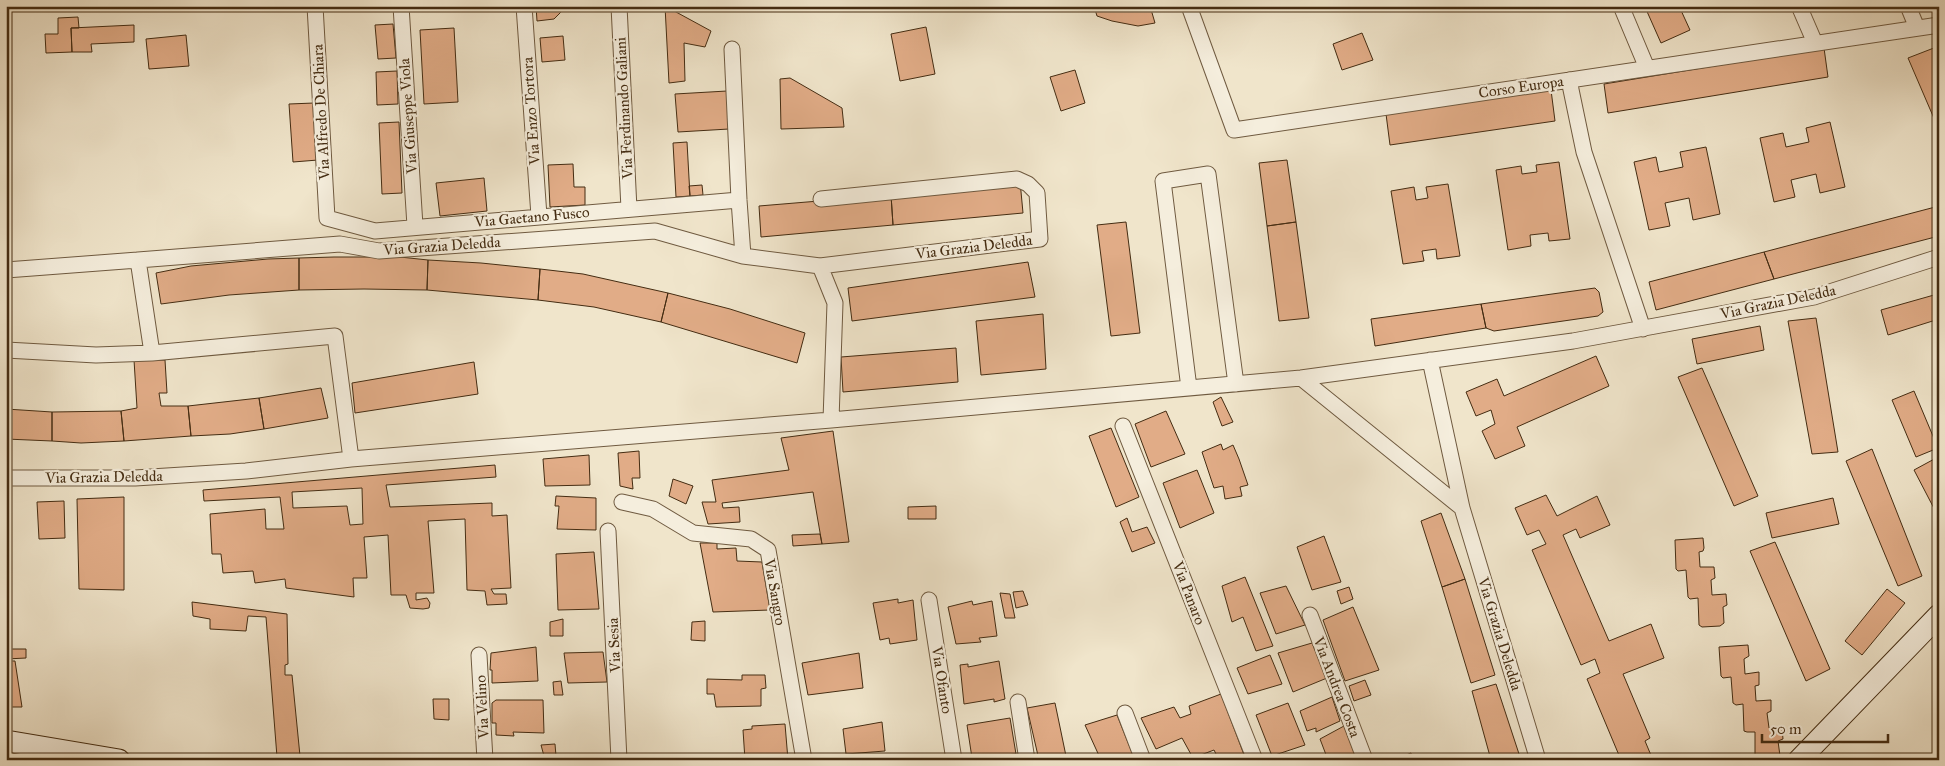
<svg xmlns="http://www.w3.org/2000/svg" width="1945" height="766" viewBox="0 0 1945 766" font-family="'IM FELL Great Primer',serif">
<style>
.building{fill:#e1ac87;stroke:#442c12;fill-rule:evenodd}
.lines{fill:none;stroke-linecap:round;stroke-linejoin:round}
.street-casing{stroke:#6f5a40;stroke-width:17}
.secondary-casing{stroke:#442c12;stroke-width:23}
.street{stroke:#f5eedd;stroke-width:15}
.secondary{stroke:#f5eedd;stroke-width:21}
.labels{text-anchor:middle;dominant-baseline:central;stroke-width:4.5;stroke-linejoin:round;paint-order:stroke}
.street-label{font-size:15px;fill:#442c12;stroke:#f5eedd}
</style>
<rect width="100%" height="100%" fill="#f0e5cb"/>
<filter id="stains"><feTurbulence type="fractalNoise" baseFrequency=".004" numOctaves="4"/><feColorMatrix values="0 0 0 0 .2 0 0 0 0 .09 0 0 0 0 .02 0 0 0 .5 -.17"/></filter>
<radialGradient id="worn" r=".72"><stop offset=".6" stop-color="#630" stop-opacity="0"/><stop offset="1" stop-color="#630" stop-opacity=".3"/></radialGradient>
<path class="building" d="M536 6H564L565 8 554 19 537 21Z
M665 6 711 31 705 47 684 43 685 81 669 83Z
M1094 6H1150L1155 23 1138 26 1112 21 1097 16Z
M1647 6H1679L1690 30 1661 43 1645 7Z
M78 17 79 28H71L72 52 46 53 45 34H58V18Z
M393 24 396 58 378 59 375 25Z
M134 25V42L91 44 92 52H72L71 28Z
M926 27 935 74 900 81 891 34Z
M454 28 458 102 424 104 420 30Z
M1362 33 1373 60 1342 70 1333 44Z
M186 35 189 66 149 69 146 39Z
M563 36 565 60 542 62 540 38Z
M1939 46V130L1908 58Z
M1824 48 1828 77 1608 113 1604 84Z
M1075 70 1085 103 1061 111 1050 77Z
M397 71 398 104 377 105 376 72Z
M790 78 842 108 844 127 781 129 780 79Z
M1551 90 1555 121 1390 145 1386 114Z
M727 91 729 129 678 132 675 94Z
M314 103 318 160 293 162 289 104Z
M399 122 402 193 382 194 379 123Z
M1830 122 1845 187 1820 193 1816 174 1791 180 1795 197 1774 202 1760 138 1783 133 1786 147 1809 142 1806 128Z
M687 142 690 196 676 197 673 143Z
M1706 147 1720 214 1693 220 1689 198 1665 203 1670 226 1649 230 1634 162 1656 157 1659 172 1683 167 1680 152Z
M1287 160 1296 222 1267 226 1259 163Z
M1559 162 1570 239 1549 241 1548 233 1530 235 1531 246 1508 250 1496 170 1521 166 1522 174 1537 172 1536 165Z
M573 164 574 187H585V205L550 207 548 165Z
M484 178 487 211 440 216 436 183Z
M1020 181 1023 213 893 225 891 195Z
M1448 184 1460 256 1437 259 1436 249 1422 251 1424 261 1403 264 1391 191 1414 187 1416 200 1428 198 1426 187Z
M702 185 703 195 690 196 689 186Z
M891 195 893 225 761 237 759 206Z
M1939 206V236L1774 279 1764 252Z
M1126 222 1140 333 1111 336 1097 225Z
M1296 222 1309 318 1279 321 1267 226Z
M1764 252 1774 279 1656 310 1649 282Z
M334 257H400L428 260 427 290 364 289 299 290V258Z
M299 258V290L229 295 161 304 156 273 191 266 268 259Z
M428 260 481 263 540 269 538 300 427 290Z
M1028 262 1035 297 852 321 848 288Z
M540 269 583 274 668 293 661 322 594 307 538 300Z
M1595 288 1599 292 1603 312 1598 316 1494 331 1486 328 1481 304Z
M668 293 730 309 805 333 797 363 661 322Z
M1934 295 1939 306V319L1888 335 1881 310Z
M1481 304 1486 328 1375 346 1371 319Z
M1043 314 1046 369 981 375 976 321Z
M1816 318 1838 452 1812 454 1788 321Z
M1760 326 1764 350 1697 364 1692 339Z
M956 348 958 382 843 392 841 357Z
M1596 356 1609 386 1517 427 1525 446 1495 459 1482 431 1495 424 1491 410 1476 416 1466 392 1497 379 1504 396Z
M134 360H165L167 393H159L161 406H188L191 436 124 441 121 411 137 408Z
M474 362 478 394 355 413 352 383Z
M1702 368 1758 496 1734 506 1678 377Z
M321 388 328 418 264 429 259 398Z
M1914 391 1938 448 1916 457 1892 400Z
M1221 397 1233 422 1222 426 1213 402Z
M259 398 264 429 230 434 191 436 188 406Z
M6 409 52 412V441L6 439Z
M121 411 124 441 81 443 52 441V412Z
M1166 411 1185 454 1151 467 1135 424Z
M1111 428 1139 497 1116 507 1089 436Z
M833 431 849 542 822 544 813 492 722 503 723 508 739 507 740 522 708 524 702 502H716L712 480 789 470 781 438Z
M1221 444 1223 450 1233 445 1239 459 1248 485 1240 487 1242 496 1225 499 1223 486 1214 488 1202 452Z
M1872 449 1922 576 1898 586 1846 461Z
M639 451 640 478H632L633 489 620 486 618 453Z
M589 455 590 485 545 486 543 459Z
M1938 457 1939 460V518L1914 470Z
M495 465 496 477 386 485 390 507 492 503V516L507 515 511 588 491 589 494 594H506L507 604 487 605 485 591 467 590 465 519 428 521 434 593H416V600L427 598 430 603 429 608 423 609 410 608 406 595H391L388 535 364 537 367 578H353L354 597 286 588 285 579 255 583 253 571 223 573 221 554H212L210 514 265 509 266 529H284L280 497 204 501 203 490ZM362 488 363 524 350 525 347 506 293 508 292 492Z
M1197 470 1214 513 1180 528 1163 483Z
M673 479 693 486 686 504 669 496Z
M1546 495 1557 516 1597 496 1610 525 1580 538 1576 529 1563 535 1609 641 1651 624 1664 658 1623 674 1650 738 1645 741 1653 760H1621L1587 679 1600 673 1595 659 1581 665 1532 550 1546 544 1539 530 1527 535 1515 508Z
M556 496 596 498V530L557 529 559 506H555Z
M124 497V590L79 589 77 499Z
M1833 498 1839 524 1772 538 1766 513Z
M64 501 65 538 39 539 37 502Z
M936 506V519H908V507Z
M1441 513 1465 579 1442 587 1421 521Z
M1127 518 1132 532 1147 527 1155 543 1132 552 1120 522Z
M820 534 822 544 793 546 792 535Z
M1324 536 1341 582 1312 590 1297 547Z
M1703 538 1704 548 1703 551 1699 552 1700 567H1714L1715 578 1711 580 1712 595 1726 594 1727 605 1723 607 1724 623 1720 626 1702 627 1699 625 1698 598 1690 599 1688 597 1686 570 1678 571 1676 569 1675 540Z
M1775 542 1830 669 1806 681 1750 551Z
M700 543H717V549L736 548 737 561 762 562 770 610 713 612Z
M594 552 599 609 558 610 556 554Z
M1245 577 1273 646 1256 651 1243 617 1232 622 1222 586Z
M1465 579 1495 675 1471 683 1442 587Z
M1286 586 1305 625 1276 634 1260 593Z
M1349 587 1353 599 1341 604 1337 591Z
M1887 589 1905 603 1862 655 1845 641Z
M1023 591 1028 605 1016 608 1013 592Z
M1000 593 1010 594 1015 618H1005Z
M898 599V603L913 600 917 640 890 644 889 638 880 640 873 603Z
M972 601 973 605 992 601 997 636 979 638 981 642 956 644 948 607Z
M192 602 287 614 288 664 285 665V675H292L300 756 277 757 266 617 248 616 246 631 210 629V619L193 616Z
M1353 607 1379 670 1345 681 1323 620Z
M563 619V636H550V622Z
M705 621V641L691 640 692 622Z
M1312 643 1327 678 1293 692 1278 653Z
M1748 645 1749 656 1744 659 1745 674 1759 672V685L1755 686 1756 701 1771 700V711L1767 713 1769 728H1782L1783 739 1778 741 1780 756 1777 758H1755V732H1747L1744 731 1743 704 1736 705 1733 703 1731 677 1723 678 1721 676 1719 647Z
M536 647 538 681 492 683V670H490L491 653Z
M6 649H26V658L6 659Z
M603 652 607 682 568 683 564 653Z
M859 653 863 688 808 695 802 663Z
M1270 655 1282 684 1248 694 1237 668Z
M6 661H15L22 707H6Z
M999 661 1005 699 994 702V699L964 704 960 665 968 664V667Z
M742 675H765L766 688 761 689V706L716 707 714 694H707V679L742 680Z
M1365 680 1371 695 1354 701 1349 686Z
M561 681 563 695H554L553 682Z
M1496 684 1521 760H1491L1472 691Z
M1221 694 1246 760H1219L1214 750 1193 758 1182 738 1156 749 1141 718 1174 707 1180 718 1191 714 1189 706Z
M1332 697 1340 721 1316 732V728L1307 731 1300 711Z
M433 699H449V720L434 719Z
M496 700H543L544 733 513 732 514 736 496 735V723H492V703Z
M1055 703 1066 756 1049 760H1039L1027 708Z
M1288 703 1305 745 1272 756 1256 715Z
M1117 715 1135 760H1101L1085 725Z
M1010 718 1016 754 972 758 967 725Z
M882 722 885 751 846 754 843 729Z
M785 724 788 760H745L743 730 752 729V726Z
M1344 726 1357 760H1328L1320 739Z
M555 744 556 756H544L541 745Z
M1411 753 1413 760H1394Z
M526 756V760H495V759Z"/>
<g class="lines">
<defs>
<path id="street" d="M315 6 327 218 375 231 739 200
M401 6 415 226
M524 6 539 216
M619 6 629 209
M1189 6 1234 130 1939 25
M1621 6 1647 68
M1799 6 1815 43
M1908 6 1917 28
M732 49 739 200 743 256 820 266 835 303 831 420
M1569 80 1584 152 1643 329
M820 266 1040 239 1037 193 1028 184 1017 179 821 199
M6 270 138 260
M6 350 96 355 152 353 138 260 340 244 379 251 655 231 743 256
M152 353 335 336 351 459
M1430 360 1462 508 1538 760
M1301 378 1462 508
M1189 388 1163 181 1208 174 1236 384
M1123 426 1255 760
M6 478H135L246 471 351 459 831 420 1301 378 1573 341 1814 297 1939 257
M622 502 653 509 693 533 751 539 768 550 804 760
M608 531 619 760
M929 600 954 760
M1310 615 1365 760
M479 655 485 760
M1018 702 1027 760
M1125 713 1143 760"/>
<path id="secondary" d="M6 741 119 760
M1799 760 1939 615"/>
</defs>
<use href="#street" class="street-casing"/>
<use href="#secondary" class="secondary-casing"/>
<use href="#street" class="street"/>
<use href="#secondary" class="secondary"/>
</g>
<g class="labels">
<g class="street-label">
<text transform="translate(1521 87) rotate(-8)">Corso Europa</text>
<text transform="translate(624 108) rotate(-93)">Via Ferdinando Galiani</text>
<text transform="translate(531 111) rotate(-94)">Via Enzo Tortora</text>
<text transform="translate(321 112) rotate(-93)">Via Alfredo De Chiara</text>
<text transform="translate(408 116) rotate(-94)">Via Giuseppe Viola</text>
<text transform="translate(532 217) rotate(-5)">Via Gaetano Fusco</text>
<text transform="translate(442 246) rotate(-4)">Via Grazia Deledda</text>
<text transform="translate(974 247) rotate(-7)">Via Grazia Deledda</text>
<text transform="translate(1778 302) rotate(-12)">Via Grazia Deledda</text>
<text transform="translate(104 477) rotate(-1)">Via Grazia Deledda</text>
<text transform="translate(775 592) rotate(80)">Via Sangro</text>
<text transform="translate(1189 593) rotate(69)">Via Panaro</text>
<text transform="translate(1500 634) rotate(73)">Via Grazia Deledda</text>
<text transform="translate(614 645) rotate(-93)">Via Sesia</text>
<text transform="translate(942 680) rotate(81)">Via Ofanto</text>
<text transform="translate(1337 687) rotate(69)">Via Andrea Costa</text>
<text transform="translate(482 707) rotate(-93)">Via Velino</text>
</g>
</g>
<rect width="1945" height="766" fill="none" stroke="#f0e5cb" stroke-width="25"/>
<rect x="8" y="8" width="1930" height="751" fill="none" stroke="#442c12" stroke-width="2.5"/>
<rect x="12" y="12" width="1920" height="741" fill="none" stroke="#442c12"/>
<path d="M1762 734v8h126v-8" fill="none" stroke="#442c12" stroke-width="2.5"/>
<text x="1770" y="734" font-size="15" fill="#442c12" stroke="#f5eedd" stroke-width="4" paint-order="stroke">50 m</text>
<rect width="100%" height="100%" filter="url(#stains)"/>
<rect width="100%" height="100%" fill="url(#worn)"/>
</svg>
